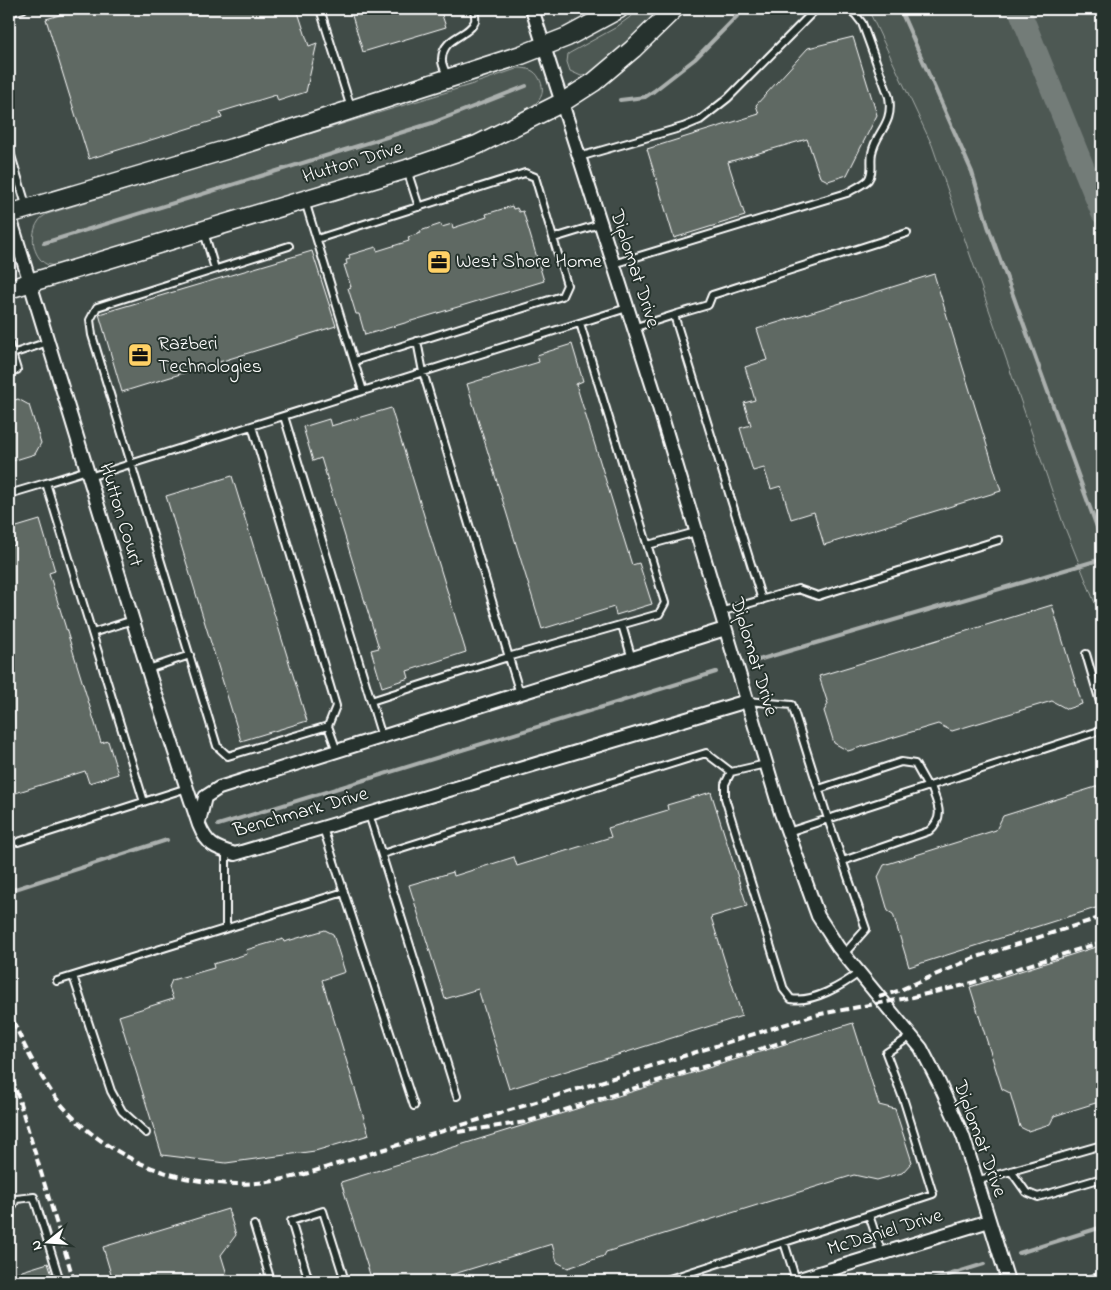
<svg xmlns="http://www.w3.org/2000/svg" width="1111" height="1290" viewBox="0 0 1111 1290" font-family="'Indie Flower',sans-serif">
<style>
.built{fill:#404c47}
.green{fill:#4d5853;stroke:#a6aca9}
.lines{fill:none;stroke-linecap:round;stroke-linejoin:round}
.stream{stroke:#abb0ae;stroke-width:4}
.river{stroke:#737b78;stroke-width:22}
.building{fill:#5f6964;stroke:#fff}
.lane-casing{stroke:#fff;stroke-width:10}
.street-casing{stroke:#fff;stroke-width:16}
.secondary-casing{stroke:#fff;stroke-width:21}
.lane{stroke:#26332d;stroke-width:6}
.street{stroke:#26332d;stroke-width:12}
.secondary{stroke:#26332d;stroke-width:18}
.rail{stroke:#fff;stroke-width:4;stroke-dasharray:8 4;stroke-linecap:butt}
.labels{text-anchor:middle;dominant-baseline:central;stroke-width:4;stroke-linejoin:round;paint-order:stroke}
.street-label{font-size:20px;fill:#fff;stroke:#26332d}
.poi-label{font-size:20px;fill:#fff;stroke:#26332d;text-anchor:start}
</style>
<rect width="100%" height="100%" fill="#333f3a"/>
<filter id="ink" filterUnits="userSpaceOnUse"><feTurbulence type="fractalNoise" baseFrequency=".02" numOctaves="2"/><feDisplacementMap in="SourceGraphic" scale="10" xChannelSelector="R" yChannelSelector="G"/><feConvolveMatrix kernelMatrix="1 2 1 2 8 2 1 2 1" color-interpolation-filters="sRGB"/></filter>
<g filter="url(#ink)">
<path class="built" d="M9 9H868L932 145 1063 523 1102 625V1281H9Z"/>
<path class="green" d="M641 9H663C648 23 600 77 581 76L570 71 567 62 568 54 615 28Z
M868 9H1102V621L1063 523 932 145Z
M519 68C527 68 535 70 539 78 543 85 544 93 539 100 535 105 528 108 523 111 492 132 459 144 424 156L70 263C62 265 54 267 46 264 32 256 30 234 38 222 40 218 44 216 47 214L470 85Z"/>
<g class="lines">
<path class="stream" d="M900 9 972 172 988 226 1102 541
M620 100 645 97 654 91 695 59 744 9
M44 243 432 123 526 86
M755 661 1102 559
M218 825 716 672
M9 891 167 840
M1019 1253 1102 1227
M929 1281 984 1264"/>
<path class="river" d="M1019 9 1102 213"/>
</g>
<path class="building" d="M80 9H297L309 46 317 43 306 92 278 101 276 95 220 112 222 118 89 159 46 19Z
M350 9H440L446 27 363 52Z
M853 37 877 115 847 175 828 181 820 177 807 139 728 162 745 216 674 238 647 149 759 114 756 105 808 48Z
M512 206 513 209 517 208 519 212 523 211 544 281 365 335 359 314H356L348 288 351 287 344 265 347 264 346 260 350 259 349 255 376 247 377 251 409 241 408 237 421 233 420 231 441 224 442 227 452 224 453 228 487 217 486 214Z
M312 251 336 326 122 392 99 314Z
M934 274 1001 491 824 545 814 512 791 519 781 486 771 489 764 468 753 471 740 428 751 425 744 403 755 400 745 367 767 360 757 329Z
M572 344 583 381 576 384 632 565 639 563 652 604 616 615 614 607 542 629 467 384 539 362 537 355Z
M18 399 29 405 41 443 35 454 9 462V402Z
M391 408 466 652 407 671 409 678 382 687 371 650 379 648 321 458 313 461 303 427 329 419 331 426Z
M232 476 307 721 241 741 166 496Z
M40 520 55 571 49 573 101 743 108 741 118 774 89 783 85 771 9 795V547L15 545 10 529Z
M1052 605 1082 704 1067 709 1052 701 952 731 938 724 848 751 834 743 824 711 828 704 819 676Z
M1102 785V906L909 967 893 914 888 911 878 877 884 865 996 830 1003 816Z
M711 792 747 906 711 917 742 1016 509 1089 478 989 445 999 409 885 453 872 454 876 514 857 517 866 611 837 608 828 668 810 667 805Z
M325 930 333 934 345 972 322 980 369 1135 315 1151 226 1163 162 1155 119 1016 173 999 169 987 172 980 214 968 213 964 247 954 246 950 283 939 284 942Z
M1102 945V1101L1054 1116 1050 1124 1028 1131 1020 1127 1010 1093 1002 1089 970 987Z
M853 1023 879 1105 895 1109 912 1162 902 1173 877 1180 854 1175 606 1252 604 1256 568 1268 557 1262 552 1244 431 1281H372L341 1182Z
M228 1209 236 1235 221 1255 229 1281H113L103 1247Z
M48 1263 54 1281H9V1275Z"/>
<g class="lines">
<defs>
<path id="lane" d="M320 9 351 108
M9 13 23 9
M448 78C446 72 441 64 442 59 443 36 469 37 475 21 476 17 474 12 474 9
M9 149 27 208
M579 157 683 127 700 120 728 98 816 9
M407 170 419 207
M305 201 363 391
M204 232 215 269
M554 238 600 224
M317 239 525 173 535 177 567 285 562 296 354 361
M613 264 847 193C853 189 863 185 868 180 874 172 870 162 872 153 876 131 894 125 889 97L862 23 855 14 847 9
M633 328 674 315
M417 341 423 372 520 694
M9 344 12 354
M9 372 17 370 12 354 48 342
M284 416 382 737
M252 426 336 706 328 726 228 756 217 746 92 335 90 320 97 307 289 246
M87 470 46 483 144 802
M89 477 627 308
M9 494 46 483
M648 545 696 532
M762 600 674 315 708 305 712 295 907 233
M720 612 798 589 818 596 999 540
M622 625 632 659
M92 633 133 620
M1086 654 1102 709
M148 669 190 655
M371 701 508 657 659 614 665 603 580 323
M747 701 792 705 828 819 866 929 844 954
M328 726 337 751
M731 772 725 784V798L784 990 791 999C813 1003 843 985 860 972
M819 789 901 762 915 764 928 787
M369 814 457 1096
M323 828 414 1106
M788 832 1102 730
M18 842 187 788
M226 851V928
M382 854 706 753 731 772 766 764
M843 861 929 831C946 816 937 804 931 786
M73 976 111 1091 122 1111 146 1133
M57 981 344 892
M1011 1171 1026 1192 1038 1197 1102 1178
M976 1181 1102 1145
M9 1213 16 1199 34 1197 60 1281
M254 1225 271 1281
M784 1242 796 1280
M882 1254 869 1215 933 1194 904 1101 886 1053 911 1036
M309 1281 291 1221 323 1211 345 1281
M663 1281 869 1215
M1085 1281 1102 1276"/>
<path id="street" d="M532 9 655 394 781 813 818 916 838 947 921 1048 939 1083 963 1136 1008 1281
M9 214 151 680 199 825C207 845 215 848 235 854L747 701
M199 822 205 797 219 788 725 629
M793 1281 989 1221"/>
<path id="secondary" d="M9 214 232 148 521 55 567 37 619 9
M9 289 407 169 477 145 563 102 594 82 633 49 674 9"/>
</defs>
<use href="#lane" class="lane-casing"/>
<use href="#street" class="street-casing"/>
<use href="#secondary" class="secondary-casing"/>
<use href="#lane" class="lane"/>
<use href="#street" class="street"/>
<use href="#secondary" class="secondary"/>
<path class="rail" d="M879 997 898 991 974 958 1102 917
M9 1010C20 1039 35 1068 53 1094 99 1156 180 1190 257 1183 273 1182 289 1178 305 1174L815 1015 913 997 965 985 1102 942
M9 1067 74 1281
M458 1132 526 1122 786 1041"/>
</g>
</g>
<defs>
<symbol id="office-square" viewBox="-11 -11 22 22"><rect x="-9" y="-9" width="18" height="18" rx="4" fill="#ffd166" stroke="#26332d"/><path d="M-6-3h4V-5.5h4V-3h4V5H-6ZM-1-4.5V-3h2v-1.5ZM-6 0V1H6V0Z" fill="#111"/></symbol>
</defs>
<g fill-rule="evenodd">
<use href="#office-square" x="425" y="248" width="28" height="28"/>
<use href="#office-square" x="126" y="341" width="28" height="28"/>
</g>
<g class="labels">
<g class="street-label">
<text transform="translate(353 163) rotate(-17)">Hutton Drive</text>
<text transform="translate(634 269) rotate(72)">Diplomat Drive</text>
<text transform="translate(120 515) rotate(73)">Hutton Court</text>
<text transform="translate(753 657) rotate(73)">Diplomat Drive</text>
<text transform="translate(301 813) rotate(-16)">Benchmark Drive</text>
<text transform="translate(979 1139) rotate(70)">Diplomat Drive</text>
<text transform="translate(885 1233) rotate(-17)">McDaniel Drive</text>
</g>
<g class="poi-label">
<text x="456" y="262">West Shore Home</text>
<text x="158" y="344">Razberi<tspan x="158" dy="23">Technologies</tspan></text>
</g>
</g>
<rect width="1111" height="1290" fill="none" stroke="#26332d" stroke-width="30"/>
<rect x="15" y="15" width="1081" height="1260" fill="none" stroke="#fff" stroke-width="2" filter="url(#ink)"/>
<g transform="translate(48 1242) rotate(253)" stroke="#26332d" stroke-width="4" paint-order="stroke">
<path d="M0-4L9 19L0 12L-9 19Z" fill="#ffffff"/>
<text y="-8" font-size="14" font-weight="bold" text-anchor="middle" fill="#ffffff">N</text>
</g>
</svg>
